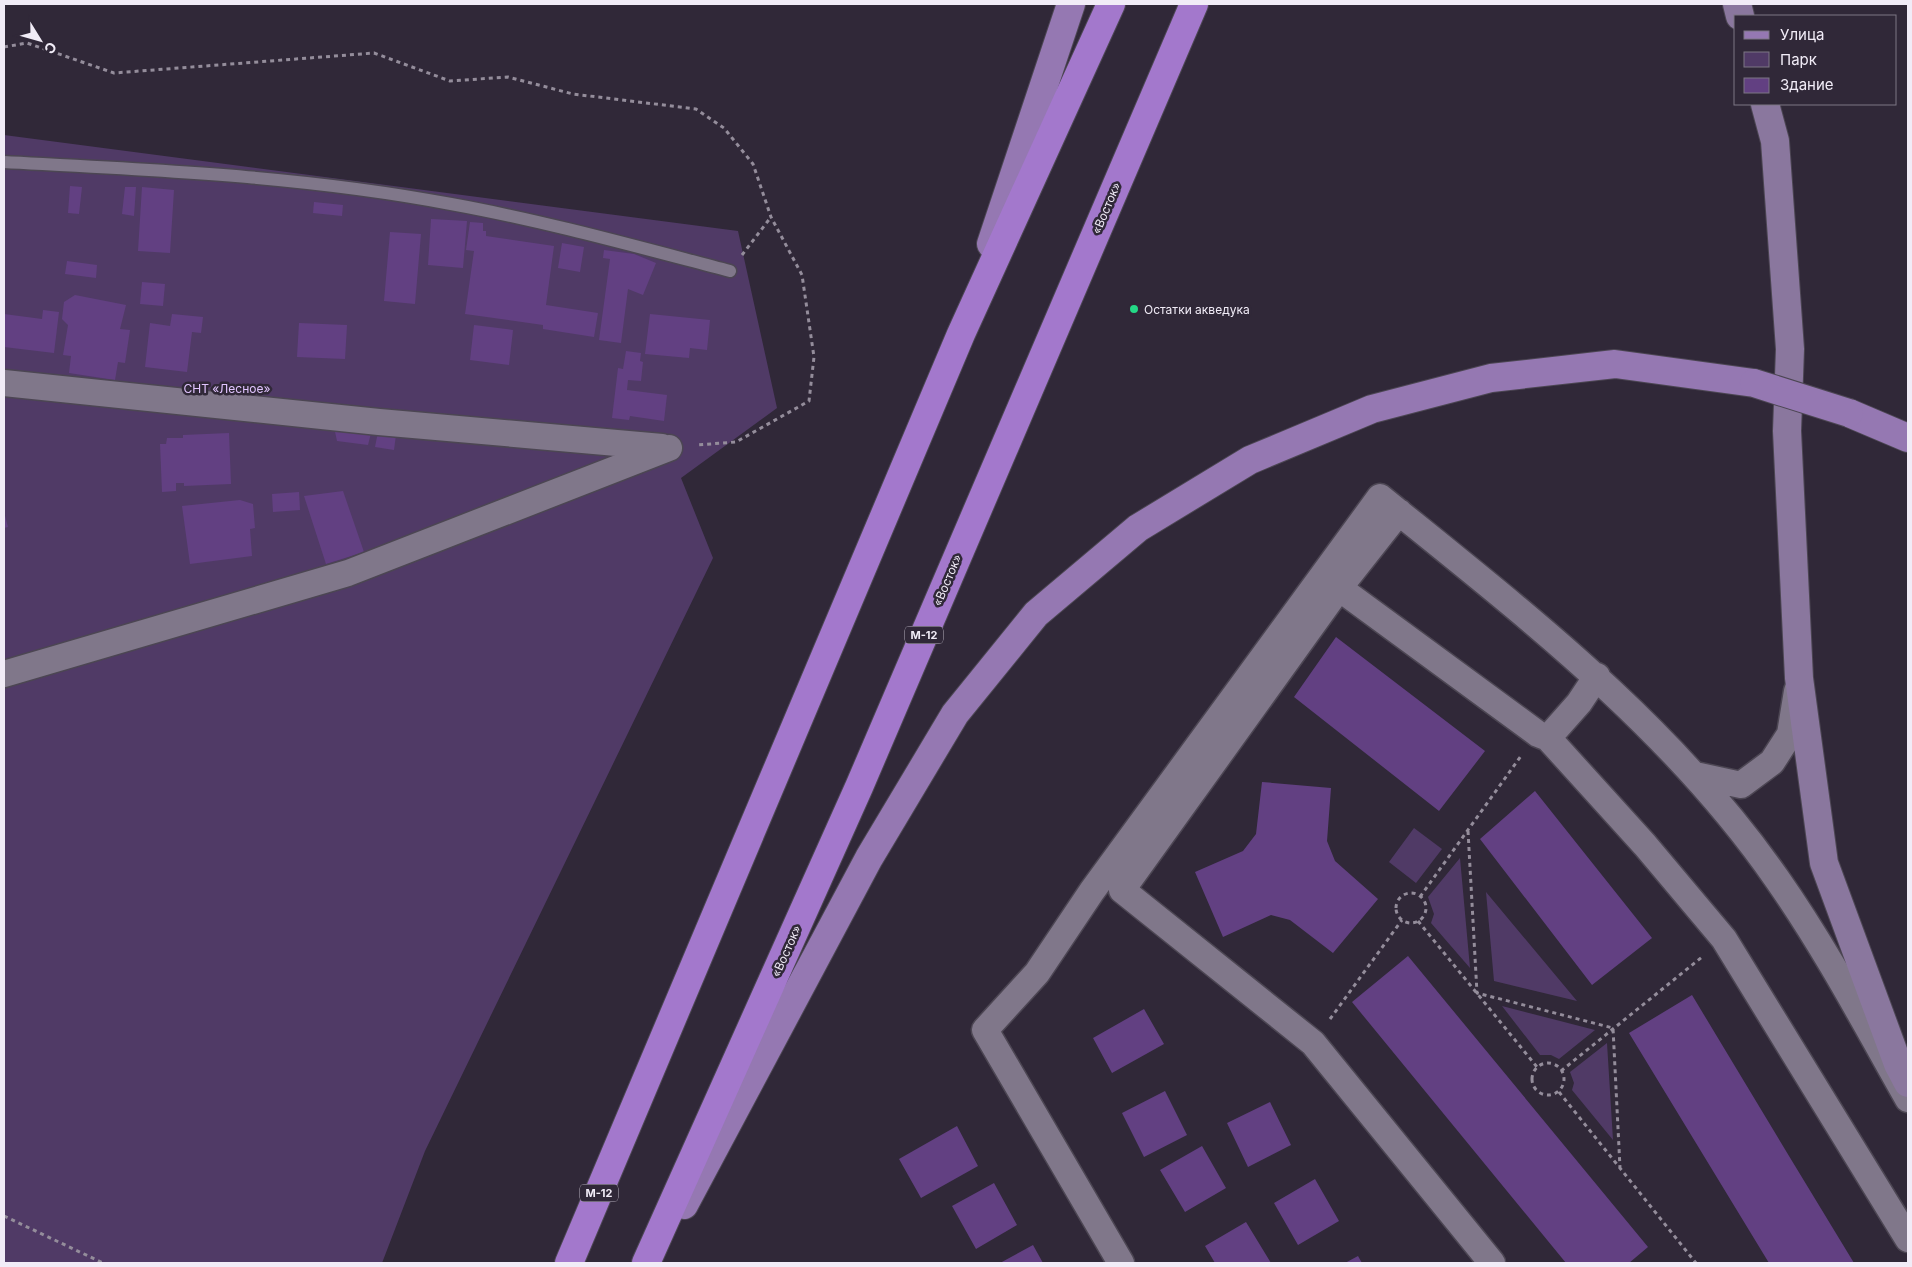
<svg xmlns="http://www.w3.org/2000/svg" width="1912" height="1267" viewBox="0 0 1912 1267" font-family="Inter,sans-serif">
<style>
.green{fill:#503a66}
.building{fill:#624082}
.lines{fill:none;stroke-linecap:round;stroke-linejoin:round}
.lane-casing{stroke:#4c4653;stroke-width:15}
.street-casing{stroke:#4c4653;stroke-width:29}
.secondary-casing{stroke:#4c4653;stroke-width:30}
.primary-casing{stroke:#4c4653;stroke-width:30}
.highway-casing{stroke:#4c4653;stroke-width:30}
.path{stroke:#948d9b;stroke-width:3;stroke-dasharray:4 4;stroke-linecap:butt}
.lane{stroke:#80778a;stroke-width:12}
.street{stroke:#80778a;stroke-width:26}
.secondary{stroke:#8a779e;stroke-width:28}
.primary{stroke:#9578b2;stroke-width:28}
.highway{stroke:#a378cc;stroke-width:28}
.primary-bridge-casing{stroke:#4c4653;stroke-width:30;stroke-linecap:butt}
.primary-bridge{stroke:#9578b2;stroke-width:28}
.poi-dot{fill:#24d886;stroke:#302838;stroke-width:2}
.labels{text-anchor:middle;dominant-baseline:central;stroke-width:5;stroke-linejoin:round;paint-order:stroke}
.shield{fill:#302838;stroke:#b7b1be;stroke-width:1}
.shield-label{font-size:11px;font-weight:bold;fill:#f1ecf7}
.street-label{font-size:12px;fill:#f1ecf7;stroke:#302838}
.poi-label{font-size:12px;fill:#f1ecf7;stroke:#302838;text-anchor:start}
.park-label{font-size:12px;fill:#e0c4fe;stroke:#302838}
</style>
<rect width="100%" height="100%" fill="#302838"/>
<path class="green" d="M4 135 738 231 777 408 681 478 713 558 425 1151 382 1263H4Z
M1414 828 1442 849 1416 883 1389 862Z
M1460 858 1470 968 1431 923 1434 914 1428 897Z
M1486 892 1577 1001 1494 981Z
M1502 1006 1595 1030 1559 1059 1551 1055H1540Z
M1607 1043 1613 1140 1572 1090 1574 1083 1570 1072Z"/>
<path class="building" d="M70 186 82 187 79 214 68 213Z
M125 187H136L134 216 122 214Z
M142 187 174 190 170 253 138 251Z
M314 202 343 205 342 216 313 213Z
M431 219 467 221 463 268 428 265Z
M470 222 483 223V231H486V236L554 246 546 305 598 313 594 337 543 329V325L465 314 474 251 466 250Z
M390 232 421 234 415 304 384 301Z
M562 243 584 247 580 272 558 268Z
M604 250 634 254 656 263 643 295 628 289 621 343 599 340 610 259 603 258Z
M67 261 97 265 96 278 65 274Z
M142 282 165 284 163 306 140 304Z
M75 295 126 305 120 329 130 330 125 363 118 362 115 380 69 373 71 356 63 355 68 325 62 319 64 302Z
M43 310 59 312 54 353 4 347V314L42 319Z
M172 314 203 317 201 333 192 332 187 372 145 367 150 323 170 326Z
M650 314 710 320 707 350 690 348 689 358 645 354Z
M299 323 347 325 345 359 297 357Z
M474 325 513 330 509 365 470 360Z
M626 351 641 353 640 361 643 362 641 381 628 380 627 390 667 395 664 421 630 416 629 420 612 418 618 368 623 369Z
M334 427 371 433 368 445 337 441Z
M378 432 396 435 394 450 375 447Z
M229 433 231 484 184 486V483H176V491L162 492 160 444H166L167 438H183V435Z
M343 491 364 552 326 564 304 496Z
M299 492 300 510 273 512 272 494Z
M240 500 253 504 255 528 250 529 252 556 190 564 182 506Z
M4 512 8 527 4 528Z
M1336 637 1485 751 1439 811 1294 697Z
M1262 782 1331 788 1327 841 1335 861 1378 899 1333 953 1290 920 1271 915 1223 937 1195 872 1243 851 1256 834Z
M1535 791 1652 938 1592 985 1480 839Z
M1408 956 1648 1247 1629 1263H1566L1352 1002Z
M1692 995 1789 1156 1854 1263H1769L1629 1033Z
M1144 1009 1164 1044 1112 1073 1093 1038Z
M1165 1091 1187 1135 1144 1157 1122 1113Z
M1270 1102 1291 1145 1248 1167 1227 1123Z
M957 1126 978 1166 921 1198 899 1159Z
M1202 1146 1226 1188 1185 1212 1160 1170Z
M1315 1179 1339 1221 1298 1245 1274 1203Z
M994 1183 1017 1225 976 1249 952 1206Z
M1246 1222 1271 1263H1215L1205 1246Z
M1033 1245 1043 1263H1000Z
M1358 1256 1362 1263H1345Z"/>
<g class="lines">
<defs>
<path id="lane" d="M4 162C153 170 304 176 451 204 545 221 638 247 730 271"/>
<path id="street" d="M4 383 379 422 662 447
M1399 512 1339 588 1122 890 1313 1043 1492 1263
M1339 588 1538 734 1548 738 1645 845 1724 939 1908 1239
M4 674 348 573 669 448
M1548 738 1579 703 1597 676
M1695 775 1741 785 1772 762 1790 734 1797 691
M1121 1263 985 1030 1037 973 1092 891 1380 497C1523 613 1671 726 1777 879 1826 949 1866 1025 1908 1099"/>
<path id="secondary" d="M1737 4 1740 16
M1765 104 1775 141 1790 349 1787 431 1799 678 1824 863 1898 1064 1908 1083"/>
<path id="primary" d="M991 244 1071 4
M1849 413 1908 438
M684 1205 869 858 955 714 1036 614 1138 528 1250 460 1372 409 1491 378 1615 364 1754 383"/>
<path id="highway" d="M569 1263 961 334 1111 4
M646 1263 859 787 1194 4"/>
</defs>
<use href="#lane" class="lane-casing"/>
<use href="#street" class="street-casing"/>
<use href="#secondary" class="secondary-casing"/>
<use href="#primary" class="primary-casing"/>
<use href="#highway" class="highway-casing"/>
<path class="path" d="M4 47 27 43 114 73 374 53 450 81 508 77 573 94 696 109 724 128 753 164 771 217 802 275 814 357 809 401 736 442 697 445
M742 255 771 217
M1468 831 1477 993 1613 1028 1620 1168
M1396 908a15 15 0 1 1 30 0a15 15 0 1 1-30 0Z
M1420 897 1521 756
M1418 921 1537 1067
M1330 1019 1402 920
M1532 1079a16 16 0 1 1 32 0a16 16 0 1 1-32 0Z
M1561 1071 1702 957
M1559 1092 1696 1263
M4 1216 103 1263"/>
<use href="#lane" class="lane"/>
<use href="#street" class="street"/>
<use href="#secondary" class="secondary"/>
<use href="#primary" class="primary"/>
<use href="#highway" class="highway"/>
<defs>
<path id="primary-bridge" d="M1754 383 1849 413"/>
</defs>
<use href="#primary-bridge" class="primary-bridge-casing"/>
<use href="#primary-bridge" class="primary-bridge"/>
</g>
<circle class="poi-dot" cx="1134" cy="309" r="5"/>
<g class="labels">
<g class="shield">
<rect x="905" y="626.5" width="38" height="17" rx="4"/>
<rect x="580" y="1184.5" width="38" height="17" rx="4"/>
</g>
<g class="shield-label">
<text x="924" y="635">М-12</text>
<text x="599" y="1193">М-12</text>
</g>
<g class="street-label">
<text transform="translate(1106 208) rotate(-67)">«Восток»</text>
<text transform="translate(947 580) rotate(-67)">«Восток»</text>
<text transform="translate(786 951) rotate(-66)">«Восток»</text>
</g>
<g class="poi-label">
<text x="1144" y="309">Остатки акведука</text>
</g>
<g class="park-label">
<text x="227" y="388">СНТ «Лесное»</text>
</g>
</g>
<rect width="1912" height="1267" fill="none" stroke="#f1ecf7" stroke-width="10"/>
<rect x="1734" y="15" width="162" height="90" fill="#302838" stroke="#7d7684"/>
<rect x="1744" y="31" width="25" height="8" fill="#9578b2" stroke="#7d7684"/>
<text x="1780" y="40" font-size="15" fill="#f1ecf7">Улица</text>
<rect x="1744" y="52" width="25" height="15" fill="#503a66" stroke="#7d7684"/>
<text x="1780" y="65" font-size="15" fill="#f1ecf7">Парк</text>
<rect x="1744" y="78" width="25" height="15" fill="#624082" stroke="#7d7684"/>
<text x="1780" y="90" font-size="15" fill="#f1ecf7">Здание</text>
<g transform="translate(40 40) rotate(127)" stroke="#302838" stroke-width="4" paint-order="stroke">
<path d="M0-4L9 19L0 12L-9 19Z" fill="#f1ecf7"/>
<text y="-8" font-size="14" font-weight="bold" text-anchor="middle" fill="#f1ecf7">С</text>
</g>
</svg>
